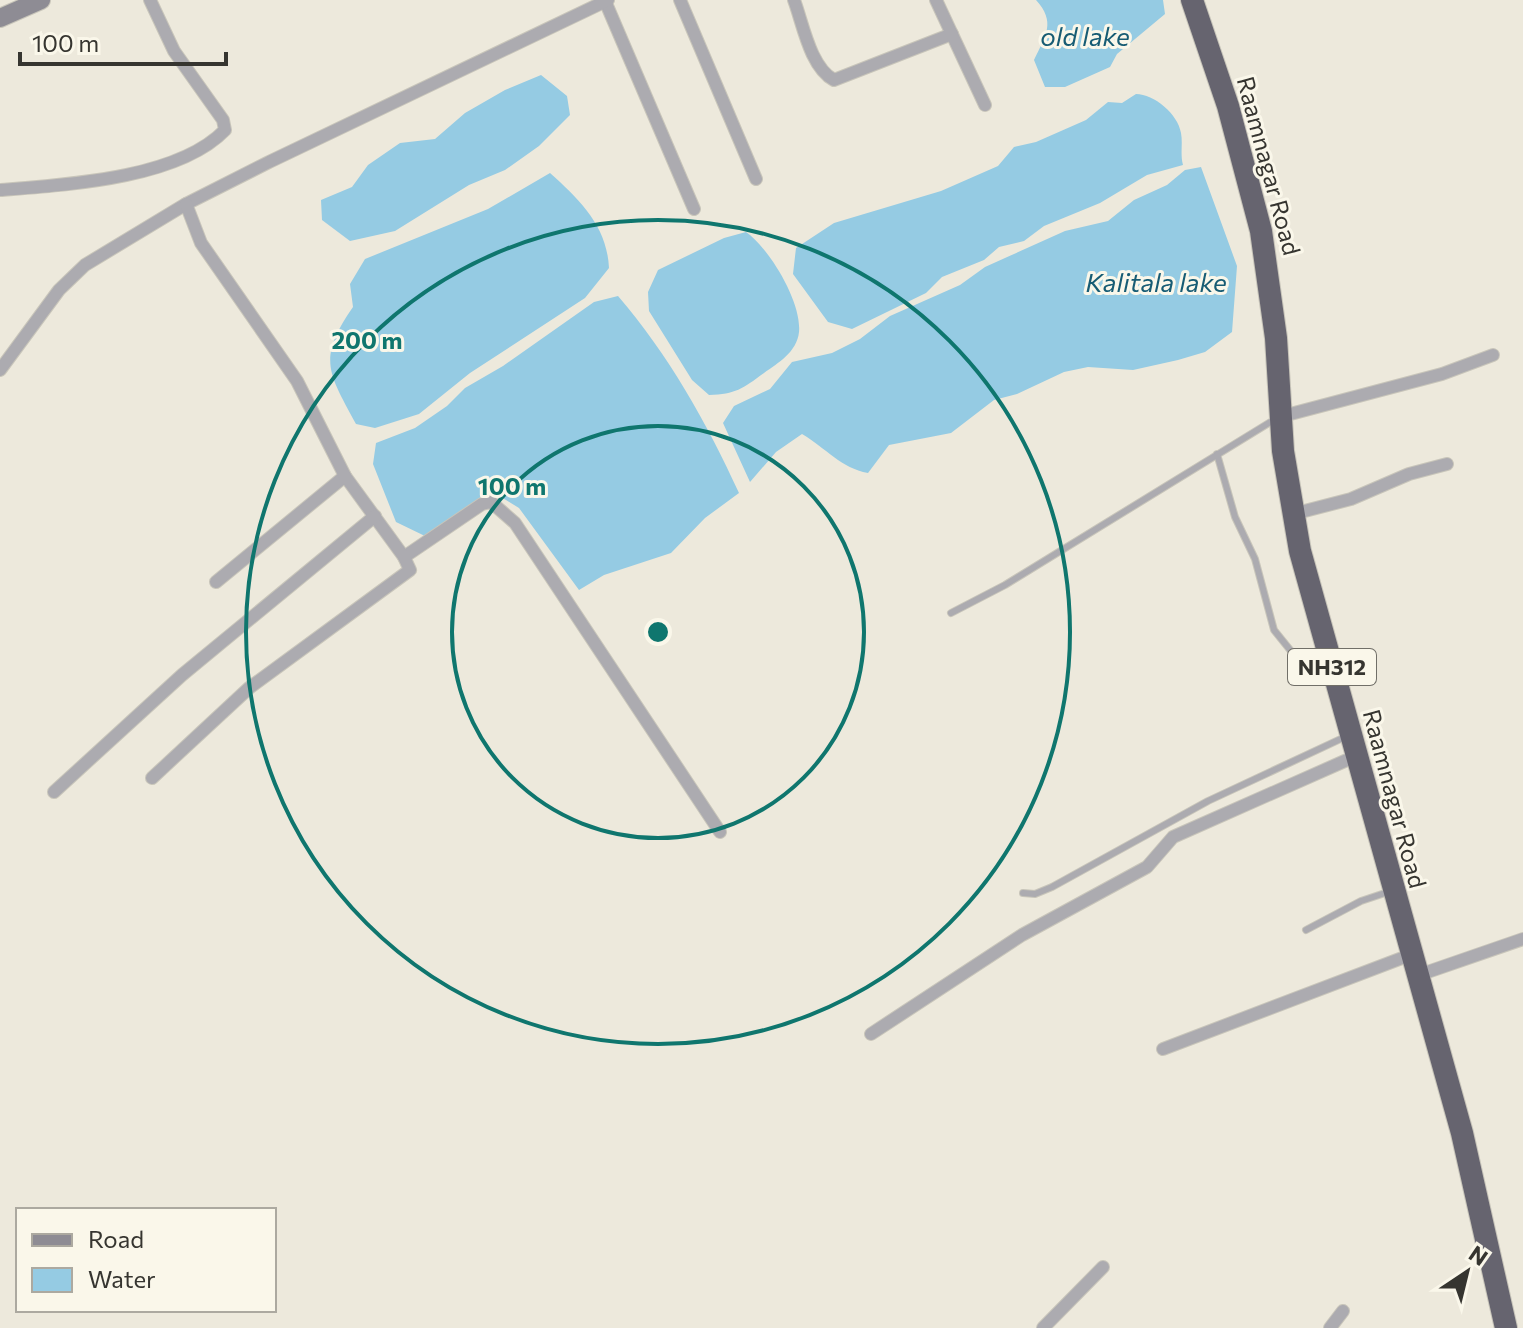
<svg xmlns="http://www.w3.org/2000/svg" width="1523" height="1328" font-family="Commissioner,sans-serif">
<rect width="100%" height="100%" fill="#ede9dc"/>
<g fill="#95cbe3">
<path d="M1036,0H1163L1165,14L1117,54L1110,67L1065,87H1045L1034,60C1046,35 1056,22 1036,0Z"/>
<polygon points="541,75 567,96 570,115 539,146 505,170 469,185 395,231 350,241 322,220 321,200 352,187 368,165 400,143 435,139 465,113 505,90"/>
<path d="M1136,94C1154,94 1178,114 1181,133C1183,144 1180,154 1183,165L1147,175L1100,203L1044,226L1024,241L999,247L984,260L942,277L926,293L852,329L828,322L793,274L796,248L834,223L941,191L998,166L1014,147L1036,142L1086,120L1108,102L1122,103Z"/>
<path d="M1201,167L1237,266L1232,332L1205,352L1178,360L1133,370L1088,367L1064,372L1017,394L994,400L951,433L889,445L868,473C841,468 827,449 802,434L776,452L750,482L723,423L734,406L770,389L792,362L832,353L860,339L890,316L960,285L985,267L1065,231L1108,221L1134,200L1167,185L1185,170Z"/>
<path d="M550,173C580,200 607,226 609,268L585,298L470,373L419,414L375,428L356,424C328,372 317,359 353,307L350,284L365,259L488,209Z"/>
<path d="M746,232C769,248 802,302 799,332C797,352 778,363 764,373C742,389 736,394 709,395L692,380L649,311L648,292L658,270L724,238Z"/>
<path d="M618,296C668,354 707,423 739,493L705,518L671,553L604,575L579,590L519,508L490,490L427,537L396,522L373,464L376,443L415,428L447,406L465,388L503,366L594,302Z"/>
</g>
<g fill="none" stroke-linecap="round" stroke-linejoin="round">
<defs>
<g id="lane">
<polyline points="1217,454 1235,517 1255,559 1274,630 1299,661"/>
<polyline points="951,613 1005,585 1277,418"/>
<polyline points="1023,893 1035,894 1052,887 1208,801 1347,736"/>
<polyline points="1306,930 1361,901 1391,891"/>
</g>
<g id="street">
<polyline points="680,0 756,179"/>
<path d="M794,0C803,24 810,67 834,80L952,34"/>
<polyline points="936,0 985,105"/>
<polyline points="605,1 694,209"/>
<path d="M0,190C65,185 178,179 225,130L223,120L174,51L150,0"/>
<polyline points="0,370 59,290 85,265 186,204 269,162 608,0"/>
<polyline points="1279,417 1442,374 1493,355"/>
<polyline points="1293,514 1351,499 1409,474 1447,464"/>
<polyline points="404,557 482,504 491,502 515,523 720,832"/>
<polyline points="216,582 345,476"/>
<polyline points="152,778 249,688 410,570 404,557 345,476 297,381 201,243 186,204"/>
<polyline points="54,792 182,675 375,516"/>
<polyline points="1416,976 1523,939"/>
<polyline points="871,1034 1022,935 1147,867 1173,837 1356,756"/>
<polyline points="1163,1049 1410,955"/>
<polyline points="1043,1328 1103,1267"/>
<polyline points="1330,1328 1343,1311"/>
</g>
<polyline id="secondary" points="0,18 41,0"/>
<polyline id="highway" points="1192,0 1228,106 1261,231 1276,338 1283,451 1300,551 1462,1133 1506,1328"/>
</defs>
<use href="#lane" stroke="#c8c5ba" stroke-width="8"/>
<use href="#street" stroke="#c8c5ba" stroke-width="14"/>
<use href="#secondary" stroke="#c8c5ba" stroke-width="20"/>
<use href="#highway" stroke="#c8c5ba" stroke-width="24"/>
<use href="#lane" stroke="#acabb0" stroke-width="6"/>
<use href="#street" stroke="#acabb0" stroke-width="12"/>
<use href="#secondary" stroke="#8e8c94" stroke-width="18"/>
<use href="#highway" stroke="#66646f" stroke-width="22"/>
</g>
<g fill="none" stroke="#0f766e" stroke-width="4">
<circle cx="658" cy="632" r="206"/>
<circle cx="658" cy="632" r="412"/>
</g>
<g text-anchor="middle" stroke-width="6" stroke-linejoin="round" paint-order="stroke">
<rect fill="#faf7ea" stroke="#716f68" stroke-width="2" x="1288" y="649" width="88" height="36" rx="6"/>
<g font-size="22" font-weight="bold" fill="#363530">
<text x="1332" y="675">NH312</text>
</g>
<g font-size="24" fill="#363530" stroke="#faf7ea">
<text transform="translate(1268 166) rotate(75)" y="8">Raamnagar Road</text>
<text transform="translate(1394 799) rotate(75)" y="8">Raamnagar Road</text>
</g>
<g font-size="26" font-style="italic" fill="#175c74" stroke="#faf7ea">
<text x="1085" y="46">old lake</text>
<text x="1156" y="292">Kalitala lake</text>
</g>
</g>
<circle cx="658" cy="632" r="12" fill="#0f766e" stroke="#faf7ea" stroke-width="4"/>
<g font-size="24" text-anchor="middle" font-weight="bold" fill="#0f766e" stroke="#faf7ea" stroke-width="6" stroke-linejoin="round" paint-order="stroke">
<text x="367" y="349">200 m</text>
<text x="512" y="495">100 m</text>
</g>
<rect x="16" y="1208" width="260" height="104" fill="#faf7ea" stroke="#aca9a0" stroke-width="2"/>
<rect x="32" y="1234" width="40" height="12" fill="#8e8c94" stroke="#aca9a0" stroke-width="2"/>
<text x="88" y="1248" font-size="24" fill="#363530">Road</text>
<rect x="32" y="1268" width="40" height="24" fill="#95cbe3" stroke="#aca9a0" stroke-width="2"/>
<text x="88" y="1288" font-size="24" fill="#363530">Water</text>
<g transform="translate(1467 1272) rotate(35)" stroke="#faf7ea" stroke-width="6" paint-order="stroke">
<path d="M0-6L14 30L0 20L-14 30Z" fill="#363530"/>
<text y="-12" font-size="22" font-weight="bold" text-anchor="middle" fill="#363530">N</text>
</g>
<path d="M20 52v12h206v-12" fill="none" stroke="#363530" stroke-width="4"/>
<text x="32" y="52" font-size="24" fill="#363530" stroke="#faf7ea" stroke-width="6" paint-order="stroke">100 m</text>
</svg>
